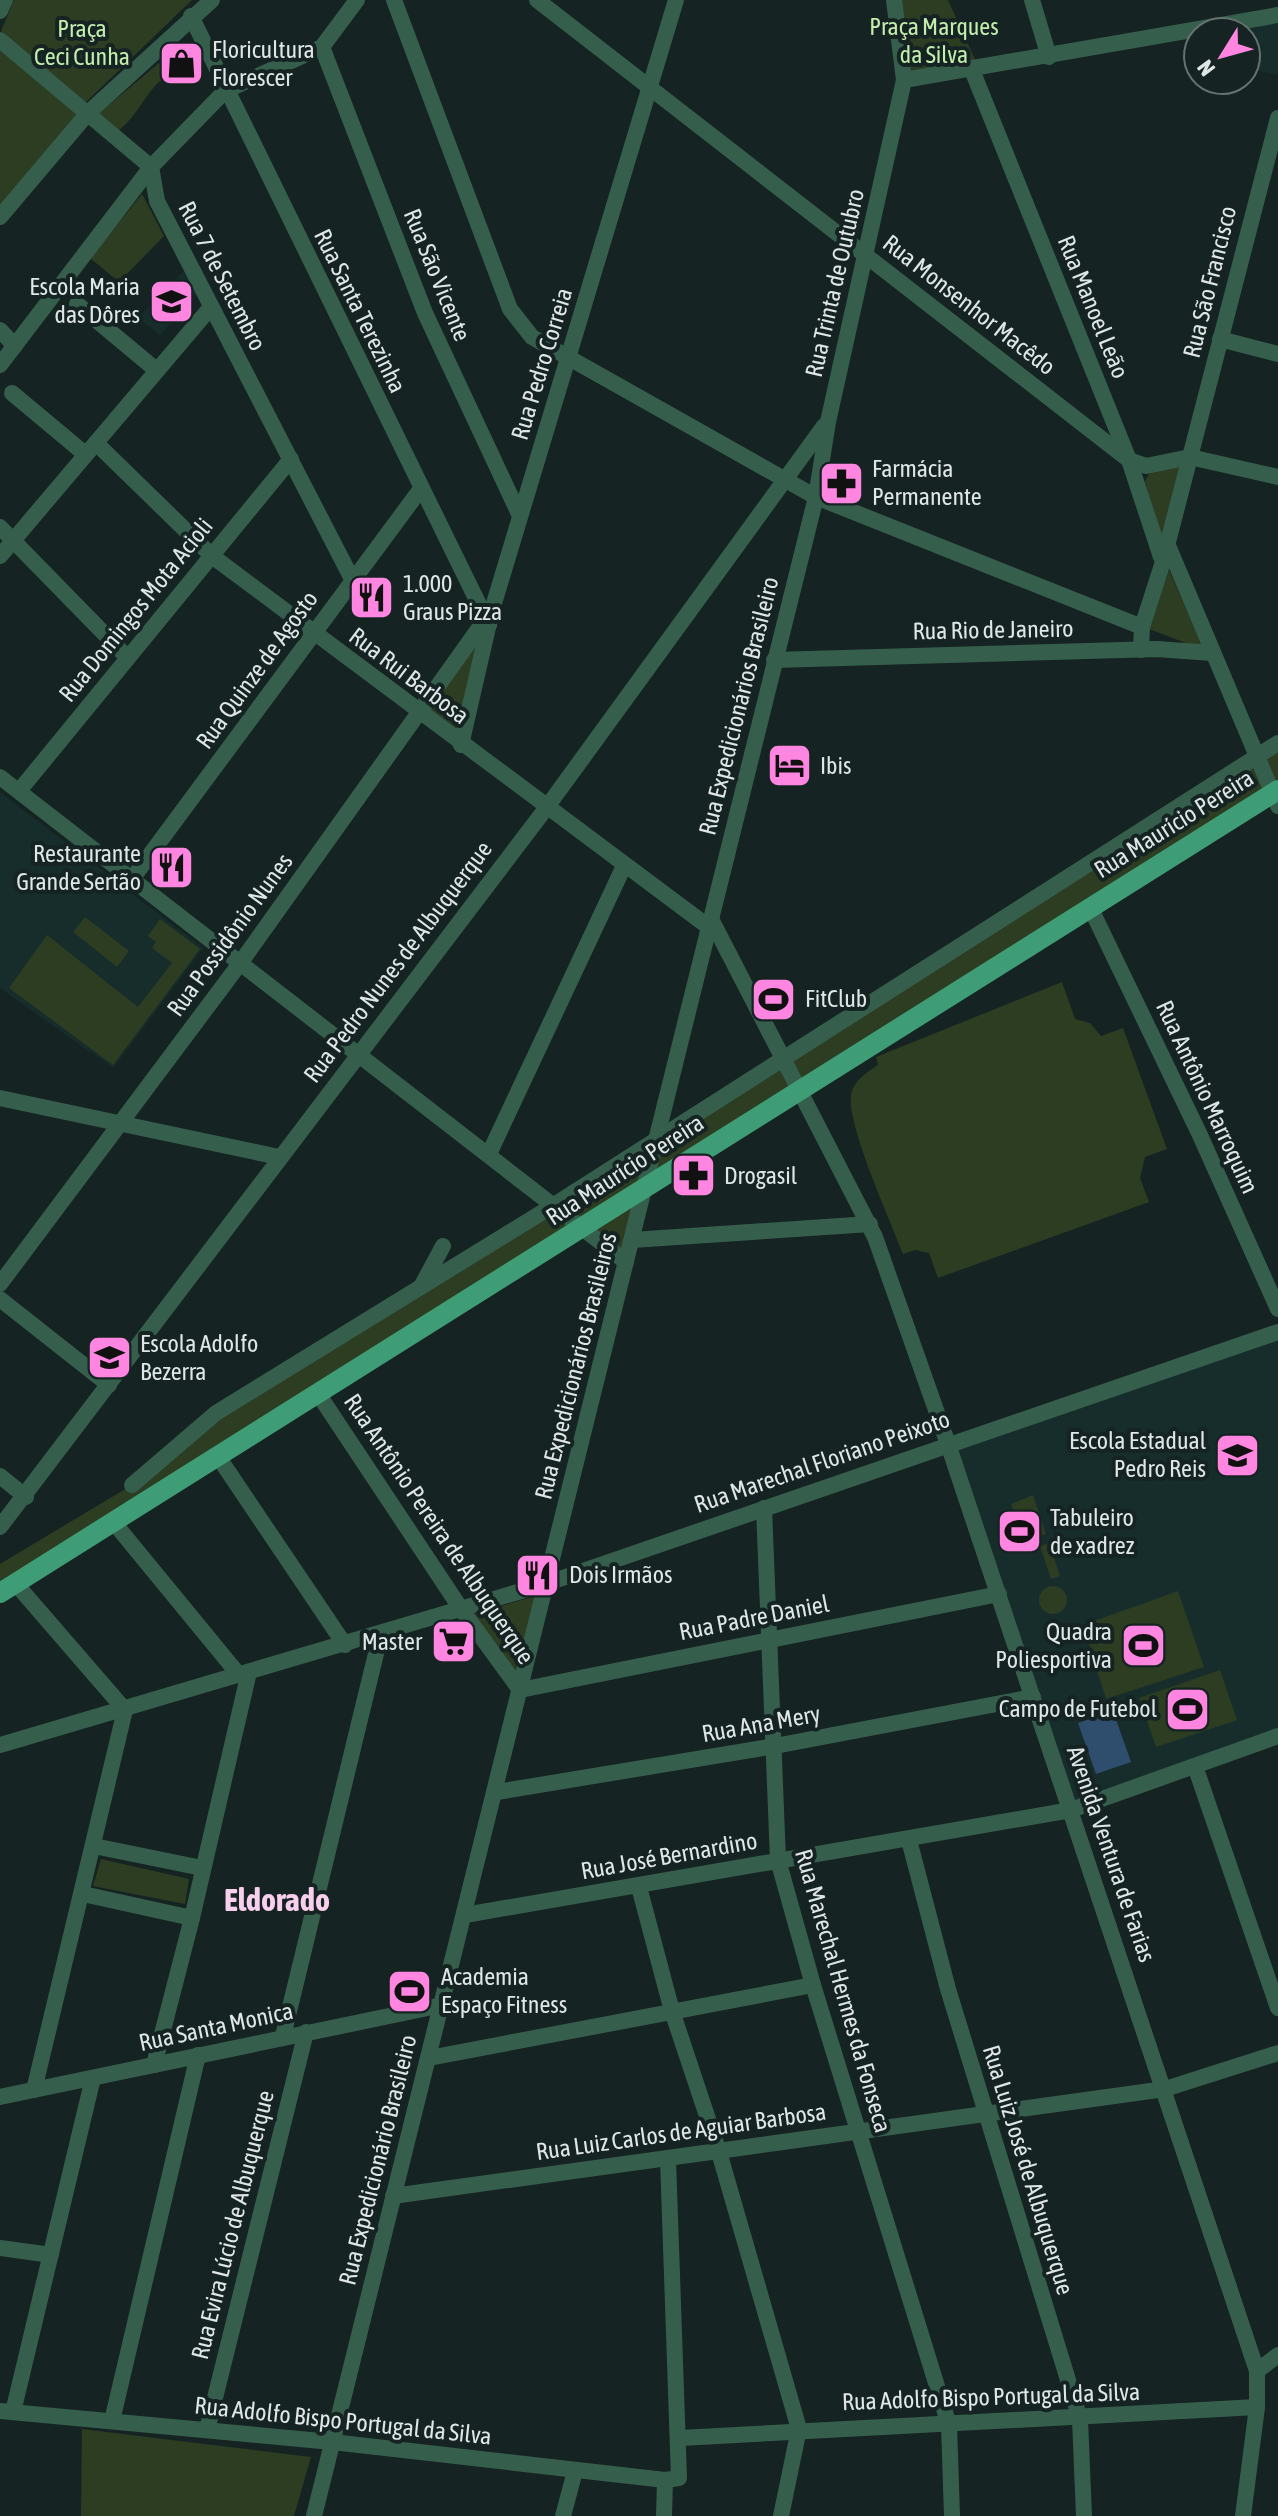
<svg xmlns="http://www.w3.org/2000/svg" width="1278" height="2516" font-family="'Asap Condensed',sans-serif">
<rect width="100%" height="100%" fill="#162323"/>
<g fill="#172d2c">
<polygon points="1278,23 1278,75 1246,68 1246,32 1236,32 1236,28"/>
<polygon points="184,271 196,294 160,335 138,318"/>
<polygon points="0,792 203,948 113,1068 0,988"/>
<polygon points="1278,1332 1278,1736 1071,1810 948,1444"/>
</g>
<g fill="#2c3d22">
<polygon points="14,0 192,0 86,102 1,31"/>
<polygon points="899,0 948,0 977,64 909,74"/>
<polygon points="0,47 81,118 0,210"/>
<path d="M159,63L170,73C145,90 140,114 118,131L97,115Z"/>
<polygon points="142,194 164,236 119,282 90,258"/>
<polygon points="1182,466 1163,551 1145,481 1150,472"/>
<polygon points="1169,570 1204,650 1149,629"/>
<polygon points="486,619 461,745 420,714"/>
<polygon points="1278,743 1278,790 646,1187 626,1262 582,1228 0,1593 0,1564 132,1485 216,1413"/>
<polygon points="85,917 129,951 117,967 73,932"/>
<polygon points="160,919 200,949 113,1065 9,988 47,935 138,1007 172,963 152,948 156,942 148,936"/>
<path d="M1062,982L1075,1019L1090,1023L1101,1036L1123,1028L1167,1149L1145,1157L1140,1178L1149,1202L938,1278L929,1253L915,1250L903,1254C891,1222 847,1126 851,1096C852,1082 867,1072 878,1065L876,1057Z"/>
<polygon points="1033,1495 1046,1534 1036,1538 1030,1514 1016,1518 1011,1504"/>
<polygon points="1025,1521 1030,1538 1014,1544 1008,1527"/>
<polygon points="1049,1543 1060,1576 1051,1579 1040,1546"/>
<circle cx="1053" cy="1600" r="14"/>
<polygon points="1178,1591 1204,1667 1106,1699 1083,1625"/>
<polygon points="539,1595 519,1680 471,1615"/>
<polygon points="1220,1670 1237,1720 1156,1747 1139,1698"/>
<polygon points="101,1859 189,1879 185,1904 93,1886"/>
<polygon points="82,2429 311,2457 294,2516 81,2516"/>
</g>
<polygon fill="#2f4e6e" points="1113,1711 1131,1762 1096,1774 1078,1723"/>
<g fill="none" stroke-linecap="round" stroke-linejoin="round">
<g stroke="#355f4c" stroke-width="16">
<polyline points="394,0 510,309 532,337 816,497 1142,627"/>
<polyline points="537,0 1129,460 1146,466 1190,457 1278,477"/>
<polyline points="1032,0 1049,57"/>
<polyline points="0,11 5,0"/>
<polyline points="191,16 489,625"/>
<polyline points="0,40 151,167"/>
<polyline points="322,47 425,313 520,516"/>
<polyline points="972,70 1129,460 1161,557"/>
<polyline points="904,80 1278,15"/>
<polyline points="151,167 157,201 352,579"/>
<polyline points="0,217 88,113 212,0"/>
<polyline points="77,304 155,369"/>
<polyline points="0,330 15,346"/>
<polyline points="1220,339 1278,354"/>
<polyline points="0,365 151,167 225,91 322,47 357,0"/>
<polyline points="12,393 85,454"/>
<polyline points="96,443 212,556 710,928"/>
<polyline points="0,527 127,657"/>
<polyline points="1167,543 1278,806"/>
<polyline points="0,556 211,307"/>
<polyline points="1141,650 1142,627 1162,565 1278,118"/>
<polyline points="774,660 1157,649 1212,653"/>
<polyline points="461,745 492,610 676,0"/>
<polyline points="0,777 626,1262"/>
<polyline points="19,791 291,459"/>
<polyline points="132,879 420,490"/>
<polyline points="1090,907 1199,1133 1278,1309"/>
<polyline points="711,919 875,1237 948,1444 1257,2371 1257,2407 1243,2516"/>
<polyline points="0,1098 279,1157"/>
<polyline points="489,1154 624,866"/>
<polyline points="632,1240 870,1224"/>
<polyline points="0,1284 241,962 492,610"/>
<polyline points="422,1285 443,1246"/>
<polyline points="0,1299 109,1385"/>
<polyline points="319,1395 461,1609 520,1690 999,1594"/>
<polyline points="219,1458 345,1645"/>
<polyline points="0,1476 26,1497"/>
<polyline points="132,1485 216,1413 554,1205 1278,743"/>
<polyline points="764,1508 778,1860 813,1985 949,2425 952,2516"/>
<polyline points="115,1524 239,1675"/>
<polyline points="0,1527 547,807 824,426"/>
<polyline points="16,1584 125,1710 34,2090"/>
<polyline points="0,1745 548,1583 1278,1332"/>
<polyline points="1195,1766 1278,2008"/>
<polyline points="497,1792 775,1746 1033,1697"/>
<polyline points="909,1840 948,1989 1080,2419 1084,2516"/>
<polyline points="94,1846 202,1868"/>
<polyline points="639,1887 672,2011 719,2152 799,2429 781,2516"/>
<polyline points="83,1894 192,1918"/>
<polyline points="465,1915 1071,1810 1278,1736"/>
<polyline points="283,2036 381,1633"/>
<polyline points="429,2058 813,1985"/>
<polyline points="154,2065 192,1918 249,1672"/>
<polyline points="0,2097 442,2005"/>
<polyline points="393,2196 1165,2089 1278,2053"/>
<polyline points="0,2248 51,2255"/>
<polyline points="1257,2371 1278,2355"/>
<polyline points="0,2411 332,2442 665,2480 679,2478 668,2159"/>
<polyline points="13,2412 93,2078"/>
<polyline points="112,2421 198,2055"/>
<polyline points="207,2430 306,2032"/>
<polyline points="680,2438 1257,2407"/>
<polyline points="314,2516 816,497 828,422 904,80 894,0"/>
<polyline points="563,2516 575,2471"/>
<polyline points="664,2516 665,2480"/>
</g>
<polyline stroke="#3e9d77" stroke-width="20" points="0,1593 1278,790"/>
</g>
<defs>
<symbol id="shop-square" viewBox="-11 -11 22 22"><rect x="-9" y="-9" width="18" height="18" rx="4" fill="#fe86e1" stroke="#162323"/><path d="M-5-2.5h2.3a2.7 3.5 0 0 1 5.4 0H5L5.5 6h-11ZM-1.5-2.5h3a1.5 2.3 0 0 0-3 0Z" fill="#111"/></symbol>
<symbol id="school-square" viewBox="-11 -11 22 22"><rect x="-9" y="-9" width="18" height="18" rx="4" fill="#fe86e1" stroke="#162323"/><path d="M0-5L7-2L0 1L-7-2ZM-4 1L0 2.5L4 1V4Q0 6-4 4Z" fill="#111"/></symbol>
<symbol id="pharmacy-square" viewBox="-11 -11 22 22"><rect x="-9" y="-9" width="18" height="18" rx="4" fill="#fe86e1" stroke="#162323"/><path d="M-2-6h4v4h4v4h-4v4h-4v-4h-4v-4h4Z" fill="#111"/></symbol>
<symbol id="restaurant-square" viewBox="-11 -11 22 22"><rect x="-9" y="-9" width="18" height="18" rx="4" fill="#fe86e1" stroke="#162323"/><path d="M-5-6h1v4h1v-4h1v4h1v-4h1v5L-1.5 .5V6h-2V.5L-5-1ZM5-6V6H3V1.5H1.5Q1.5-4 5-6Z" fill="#111"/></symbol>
<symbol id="hotel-square" viewBox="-11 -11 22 22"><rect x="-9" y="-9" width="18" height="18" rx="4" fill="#fe86e1" stroke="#162323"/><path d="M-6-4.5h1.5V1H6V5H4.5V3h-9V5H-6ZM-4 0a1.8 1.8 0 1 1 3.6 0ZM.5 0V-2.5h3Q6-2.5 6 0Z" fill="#111"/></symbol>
<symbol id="stadium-square" viewBox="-11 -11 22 22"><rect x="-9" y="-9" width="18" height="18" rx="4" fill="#fe86e1" stroke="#162323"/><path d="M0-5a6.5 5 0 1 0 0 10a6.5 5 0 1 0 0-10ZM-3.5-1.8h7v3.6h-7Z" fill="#111"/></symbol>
<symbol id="supermarket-square" viewBox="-11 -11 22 22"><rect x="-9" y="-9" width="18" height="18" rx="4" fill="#fe86e1" stroke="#162323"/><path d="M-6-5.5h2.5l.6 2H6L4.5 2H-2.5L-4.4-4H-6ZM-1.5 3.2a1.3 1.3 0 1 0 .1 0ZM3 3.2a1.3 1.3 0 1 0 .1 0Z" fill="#111"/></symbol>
</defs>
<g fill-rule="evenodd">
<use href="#shop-square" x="156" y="38" width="51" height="51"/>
<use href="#school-square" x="146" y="276" width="51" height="51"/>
<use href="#pharmacy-square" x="816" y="458" width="51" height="51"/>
<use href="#restaurant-square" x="346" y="572" width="51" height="51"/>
<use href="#hotel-square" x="764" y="740" width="51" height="51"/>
<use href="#restaurant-square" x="146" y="842" width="51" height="51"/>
<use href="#stadium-square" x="748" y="974" width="51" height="51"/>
<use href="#pharmacy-square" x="668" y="1150" width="51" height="51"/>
<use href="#school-square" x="84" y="1332" width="51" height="51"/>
<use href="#school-square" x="1212" y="1430" width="51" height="51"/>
<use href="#stadium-square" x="994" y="1506" width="51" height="51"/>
<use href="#restaurant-square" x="512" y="1550" width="51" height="51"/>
<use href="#supermarket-square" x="428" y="1616" width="51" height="51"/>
<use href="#stadium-square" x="1118" y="1620" width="51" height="51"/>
<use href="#stadium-square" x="1162" y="1684" width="51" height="51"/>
<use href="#stadium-square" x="384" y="1966" width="51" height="51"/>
</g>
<g text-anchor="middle" stroke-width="8" stroke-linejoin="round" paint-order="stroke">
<g font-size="24" fill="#c3edad" stroke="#162323">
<text x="934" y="35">Praça Marques<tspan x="934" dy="28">da Silva</tspan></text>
<text x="82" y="37">Praça<tspan x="82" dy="28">Ceci Cunha</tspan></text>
</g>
<g font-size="24" fill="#dee6e6" stroke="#162323" text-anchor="start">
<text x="212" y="58">Floricultura<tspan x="212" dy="28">Florescer</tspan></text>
<text x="140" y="295" text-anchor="end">Escola Maria<tspan x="140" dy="28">das Dôres</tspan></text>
<text x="872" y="477">Farmácia<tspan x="872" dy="28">Permanente</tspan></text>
<text x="403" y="592">1.000<tspan x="403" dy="28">Graus Pizza</tspan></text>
<text x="820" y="774">Ibis</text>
<text x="141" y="862" text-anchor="end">Restaurante<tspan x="141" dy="28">Grande Sertão</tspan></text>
<text x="805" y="1007">FitClub</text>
<text x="724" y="1184">Drogasil</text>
<text x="140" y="1352">Escola Adolfo<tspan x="140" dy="28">Bezerra</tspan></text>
<text x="1206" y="1449" text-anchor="end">Escola Estadual<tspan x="1206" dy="28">Pedro Reis</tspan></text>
<text x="1050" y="1526">Tabuleiro<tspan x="1050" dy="28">de xadrez</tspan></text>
<text x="569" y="1583">Dois Irmãos</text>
<text x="1112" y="1640" text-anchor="end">Quadra<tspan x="1112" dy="28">Poliesportiva</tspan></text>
<text x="422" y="1650" text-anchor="end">Master</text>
<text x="1157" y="1717" text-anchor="end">Campo de Futebol</text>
<text x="441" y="1985">Academia<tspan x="441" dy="28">Espaço Fitness</tspan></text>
</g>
<g font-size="24" fill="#dee6e6" stroke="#162323">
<text transform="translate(437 275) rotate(68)" y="8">Rua São Vicente</text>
<text transform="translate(222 276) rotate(63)" y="8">Rua 7 de Setembro</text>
<text transform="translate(1210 282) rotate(-76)" y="8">Rua São Francisco</text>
<text transform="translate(835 283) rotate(-77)" y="8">Rua Trinta de Outubro</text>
<text transform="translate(969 305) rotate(38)" y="8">Rua Monsenhor Macêdo</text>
<text transform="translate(1093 307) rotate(68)" y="8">Rua Manoel Leão</text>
<text transform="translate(360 311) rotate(64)" y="8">Rua Santa Terezinha</text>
<text transform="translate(542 364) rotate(-73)" y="8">Rua Pedro Correia</text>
<text transform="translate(136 610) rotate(-51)" y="8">Rua Domingos Mota Acioli</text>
<text transform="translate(993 630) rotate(-1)" y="8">Rua Rio de Janeiro</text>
<text transform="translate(257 670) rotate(-54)" y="8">Rua Quinze de Agosto</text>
<text transform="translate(409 676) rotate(37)" y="8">Rua Rui Barbosa</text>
<text transform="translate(739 706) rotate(-76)" y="8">Rua Expedicionários Brasileiro</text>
<text transform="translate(1174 824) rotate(-32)" y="8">Rua Maurício Pereira</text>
<text transform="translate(230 935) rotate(-54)" y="8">Rua Possidônio Nunes</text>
<text transform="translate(398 962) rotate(-53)" y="8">Rua Pedro Nunes de Albuquerque</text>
<text transform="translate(1207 1097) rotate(65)" y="8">Rua Antônio Marroquim</text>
<text transform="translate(625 1170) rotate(-33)" y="8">Rua Maurício Pereira</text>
<text transform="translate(576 1366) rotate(-76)" y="8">Rua Expedicionários Brasileiros</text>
<text transform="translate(822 1462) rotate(-19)" y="8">Rua Marechal Floriano Peixoto</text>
<text transform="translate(439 1529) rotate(56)" y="8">Rua Antônio Pereira de Albuquerque</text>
<text transform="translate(754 1618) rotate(-11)" y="8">Rua Padre Daniel</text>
<text transform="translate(761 1724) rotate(-10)" y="8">Rua Ana Mery</text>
<text transform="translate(1111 1854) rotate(71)" y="8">Avenida Ventura de Farias</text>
<text transform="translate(669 1856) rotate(-10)" y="8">Rua José Bernardino</text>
<text transform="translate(843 1991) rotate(74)" y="8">Rua Marechal Hermes da Fonseca</text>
<text transform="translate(216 2027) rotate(-12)" y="8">Rua Santa Monica</text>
<text transform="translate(681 2132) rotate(-8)" y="8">Rua Luiz Carlos de Aguiar Barbosa</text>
<text transform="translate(378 2160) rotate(-76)" y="8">Rua Expedicionário Brasileiro</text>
<text transform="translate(1028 2170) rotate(73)" y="8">Rua Luiz José de Albuquerque</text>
<text transform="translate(233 2225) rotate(-76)" y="8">Rua Evira Lúcio de Albuquerque</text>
<text transform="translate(991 2397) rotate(-2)" y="8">Rua Adolfo Bispo Portugal da Silva</text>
<text transform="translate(343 2421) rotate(6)" y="8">Rua Adolfo Bispo Portugal da Silva</text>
</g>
<g font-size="32" font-weight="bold" fill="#f8cfec" stroke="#162323">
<text x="277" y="1911">Eldorado</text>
</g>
</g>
<g transform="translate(1222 56) rotate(233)"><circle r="38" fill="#162323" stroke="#667171" stroke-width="2"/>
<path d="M0-6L14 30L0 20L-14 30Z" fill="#fe86e1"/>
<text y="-12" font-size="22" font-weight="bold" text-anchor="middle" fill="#dee6e6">N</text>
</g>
</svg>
